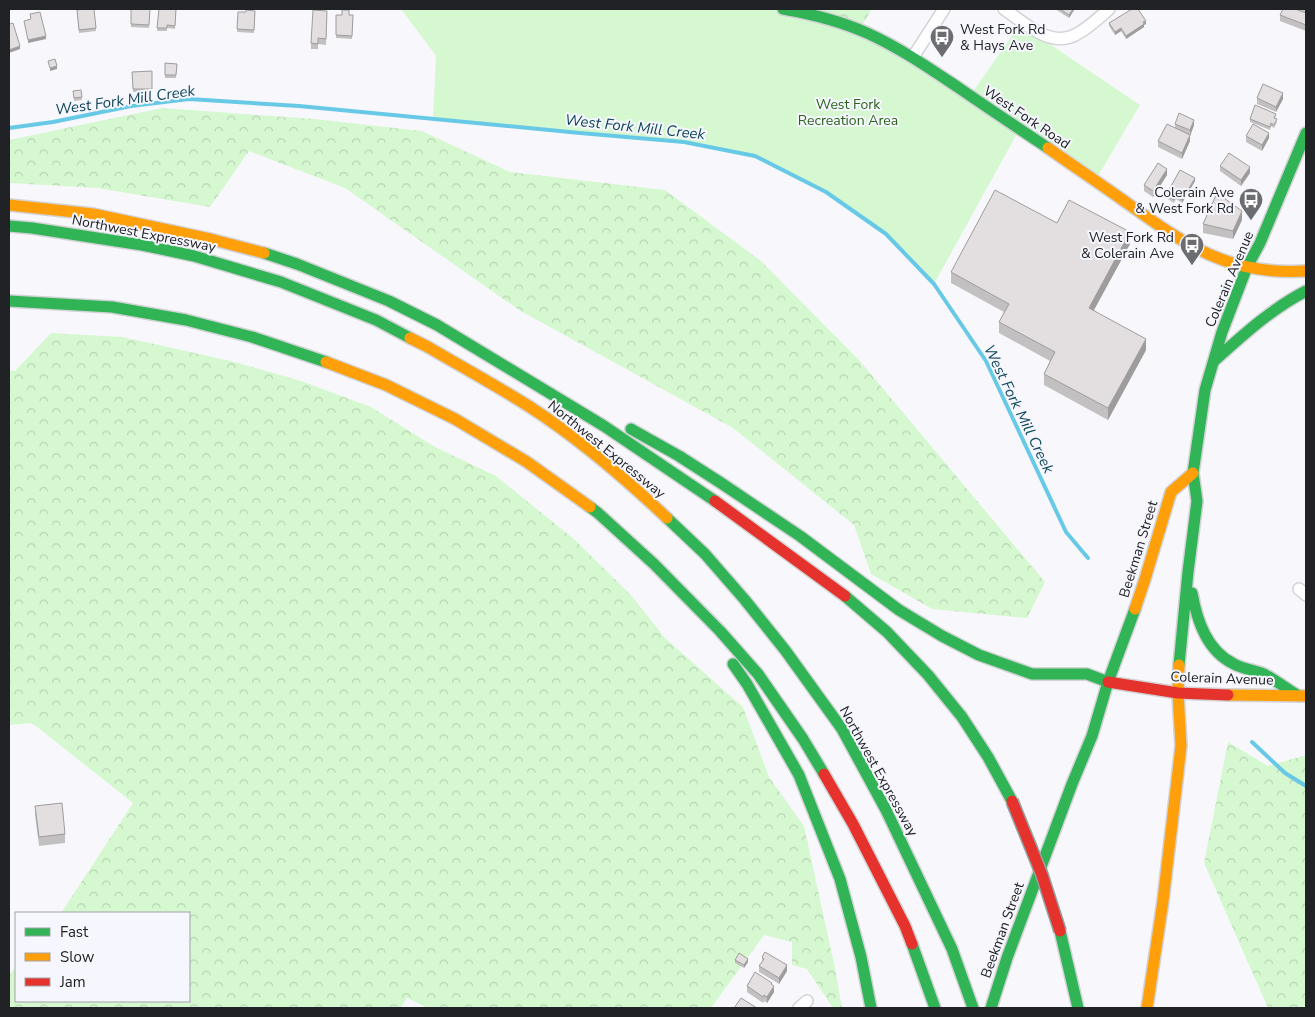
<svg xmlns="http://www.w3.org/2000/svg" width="1315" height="1017" font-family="'Nunito Sans',sans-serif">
<defs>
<pattern id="forest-crowns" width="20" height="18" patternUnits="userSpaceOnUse" patternTransform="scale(1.25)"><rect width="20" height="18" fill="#d6f8d1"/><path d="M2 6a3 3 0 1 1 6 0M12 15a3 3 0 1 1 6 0" fill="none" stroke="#b7d4b3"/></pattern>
</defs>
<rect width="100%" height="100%" fill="#f8f8fc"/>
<polygon fill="#d6f8d1" points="401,9 783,9 832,19 970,96 1020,24 1140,105 1095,181 1019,130 934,284 885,234 826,192 755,156 684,142 433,119 436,56"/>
<g fill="url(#forest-crowns)">
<polygon points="784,9 872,9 860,29"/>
<polygon points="162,108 314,119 422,131 510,172 665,190 761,261 859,360 1045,582 1027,618 932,609 871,574 854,525 733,428 519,310 345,188 249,151 210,207 97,188 9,183 9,140"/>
<polygon points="51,333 123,337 235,362 301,381 371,407 435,447 496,476 574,539 631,595 665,638 743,707 769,777 804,826 835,968 842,1008 833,1008 807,969 792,965 792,942 764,935 711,1008 428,1008 407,998 401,1008 9,1008 9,975 16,967 16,1001 189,1001 189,913 61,913 133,803 32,723 9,725 9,370 15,371"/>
<polygon points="1228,742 1268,766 1306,755 1306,1008 1268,1008 1204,863"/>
</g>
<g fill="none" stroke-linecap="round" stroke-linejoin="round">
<g stroke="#68c9e6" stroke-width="4">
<polyline points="9,128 53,122 131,106 189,99 299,106 580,133 684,142 755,156 826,192 886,234 934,284 986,361 1066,532 1088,558"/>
<polyline points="1252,742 1285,773 1306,786"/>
</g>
<defs>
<g id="street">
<path d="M1004,9C1023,22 1050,48 1075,35C1087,29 1099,18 1109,9"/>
<polyline points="913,57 944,9"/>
<polyline points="1299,589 1306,595"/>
<polyline points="799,1008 807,1001"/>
</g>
<g id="fast">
<path d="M783,9C812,14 840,21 867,33C900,48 929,68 959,88C988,108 1018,128 1048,148"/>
<polyline points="9,226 32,228 142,245 194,256 281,282 376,320 410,338"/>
<polyline points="264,253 297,264 389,301 437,325 604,426 715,501"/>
<polyline points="9,301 112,307 186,320 252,337 326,362"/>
<path d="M1214,361C1243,335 1271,309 1306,291"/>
<polyline points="631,429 679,456 721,483 800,536 899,610 942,636 979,655 1032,674 1087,674 1108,682"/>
<polyline points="590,507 598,513 654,564 720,631 758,674 803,739 824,774"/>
<polyline points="667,518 705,554 745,600 785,650 842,729 886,810 952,949 973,1008"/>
<path d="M1192,593C1197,621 1207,651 1234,664C1243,669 1254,670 1264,674C1275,680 1286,688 1297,695"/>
<polyline points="845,596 887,632 928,675 962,717 988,757 1012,801"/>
<polyline points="733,664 747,684 799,775 840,879 861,957 871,1008"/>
<polyline points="1179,665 1188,572 1197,501 1193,473 1205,390 1222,332 1247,267 1260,243 1306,133"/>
<polyline points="1060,931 1078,1008"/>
<polyline points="912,944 935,1008"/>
<polyline points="991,1008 1007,958 1072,784 1092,736 1108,682 1135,609"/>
</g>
<g id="slow">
<path d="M1048,148C1072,165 1096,181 1120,198C1182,242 1225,276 1306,271"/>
<polyline points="9,205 93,214 210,239 264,253"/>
<path d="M410,338L428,347C462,367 497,386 530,407C578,438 626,479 667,518"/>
<polyline points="326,362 386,385 455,419 527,462 590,507"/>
<polyline points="1135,609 1145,579 1171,492 1193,473"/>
<polyline points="1228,695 1306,696"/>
<polyline points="1147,1008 1163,901 1181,746 1178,693 1179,665"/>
</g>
<g id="jam">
<polyline points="715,501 845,596"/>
<polyline points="1108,682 1178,693 1228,695"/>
<polyline points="824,774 853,824 905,926 912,944"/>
</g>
</defs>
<use href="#street" stroke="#d2d3d6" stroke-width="14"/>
<use href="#fast" stroke="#d2d3d6" stroke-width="14"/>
<use href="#slow" stroke="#d2d3d6" stroke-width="14"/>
<use href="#jam" stroke="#d2d3d6" stroke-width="14"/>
<use href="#street" stroke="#fefeff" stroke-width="11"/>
<use href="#fast" stroke="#30b455" stroke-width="11"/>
<use href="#slow" stroke="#ff9f0a" stroke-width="11"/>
<use href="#jam" stroke="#e5322d" stroke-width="11"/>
<defs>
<polyline id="jam-bridge" points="1012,801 1042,875 1060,931"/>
</defs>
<use href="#jam-bridge" stroke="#93a2a0" stroke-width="14" stroke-linecap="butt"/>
<use href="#jam-bridge" stroke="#e5322d" stroke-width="11"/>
</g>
<g fill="#c3c0c1">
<polygon points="131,9 150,9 149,28 131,27"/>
<polygon points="159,9 176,9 175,29 167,28 167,31 157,31"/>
<polygon points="1055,9 1074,9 1074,10 1069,18"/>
<polygon points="1283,9 1306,9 1306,31 1280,21 1280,15"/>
<polygon points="255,11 254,33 237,32 238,12 246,12"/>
<polygon points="77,13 96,28 96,31 79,33"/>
<polygon points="336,15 353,15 352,39 336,38"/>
<polygon points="327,17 326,45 318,44 318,49 311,49 311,43"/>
<polygon points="1109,23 1146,24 1144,25 1144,27 1126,39 1121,31 1115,35 1109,26"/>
<polygon points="165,63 177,64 176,78 165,78"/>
<polygon points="152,71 152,91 133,92 132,72"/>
<polygon points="73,91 82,97 82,100 74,101"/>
<polygon points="1257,98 1283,99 1276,112 1257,104"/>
<polygon points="1276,116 1275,118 1277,122 1274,128 1271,126 1270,130 1250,122 1250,119"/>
<polygon points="1175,124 1194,125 1190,136 1190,141 1182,159 1158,147 1158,141 1175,128"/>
<polygon points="1246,136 1269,138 1262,151 1246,142"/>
<polygon points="1220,166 1250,173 1241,186 1220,171"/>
<polygon points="1167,175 1153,197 1144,191 1144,185"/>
<polygon points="1195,181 1182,203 1176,199 1174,203 1166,198 1166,195"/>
<polygon points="1242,220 1233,239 1203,233 1203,224"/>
<polygon points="1130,244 1094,310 1146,350 1108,420 1044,385 1044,374 1050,361 999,333 999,322 1004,312 951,283 951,272"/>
<polygon points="35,806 65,834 65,843 39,846 35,815"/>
<polygon points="762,957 787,971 779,984 759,972 759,966 762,962"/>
<polygon points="735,960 748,962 744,968 735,963"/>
<polygon points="772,985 774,992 767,1003 764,1001 763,1003 747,992 747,986"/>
</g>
<g fill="#9f9c9d">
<polygon points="1073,9 1074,9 1074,10 1069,18 1069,15"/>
<polygon points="1146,21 1146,24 1144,25 1144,27 1126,39 1126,36"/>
<polygon points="1121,28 1121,31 1115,35 1115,32"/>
<polygon points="46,36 46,39 28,43 28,40"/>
<polygon points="20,46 20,49 9,53 9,50"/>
<polygon points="57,66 57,69 50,71 50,68"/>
<polygon points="1283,93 1283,99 1276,112 1276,107"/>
<polygon points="1194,120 1194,125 1190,136 1190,141 1182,159 1182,153 1190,136 1190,130"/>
<polygon points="1269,133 1269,138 1262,151 1262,145"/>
<polygon points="1250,167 1250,173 1241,186 1241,180"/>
<polygon points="1167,169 1167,175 1153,197 1153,191"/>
<polygon points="1195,178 1195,181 1182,203 1182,200"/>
<polygon points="1242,211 1242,220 1233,239 1233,231"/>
<polygon points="1130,232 1130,244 1089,319 1089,308"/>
<polygon points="1146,339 1146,350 1108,420 1108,408"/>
<polygon points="748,959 748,962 744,968 744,965"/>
<polygon points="787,965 787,971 779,984 779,978"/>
<polygon points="774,986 774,992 767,1003 767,997"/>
</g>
<g fill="#e3dfe0" stroke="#9f9c9d">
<polygon points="84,9 94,9 96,28 79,30 77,10"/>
<polygon points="131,9 150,9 149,25 131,24"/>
<polygon points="159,9 176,9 175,26 167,25 167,28 157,28"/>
<polygon points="1060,9 1073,9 1069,15"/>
<polygon points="1132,9 1138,9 1146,21 1143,22 1144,24 1126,36 1121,28 1115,32 1109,23"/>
<polygon points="1283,9 1295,9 1306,13 1306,25 1280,15"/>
<polygon points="246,10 255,11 254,30 237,29 238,12 246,12"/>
<polygon points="313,10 327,11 326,39 318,38 318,44 311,43"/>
<polygon points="342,10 349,10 349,15 353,15 352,36 336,35 336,15 342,15"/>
<polygon points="40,12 46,36 28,40 24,21 31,19 30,14"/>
<polygon points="13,23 20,46 9,50 9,24"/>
<polygon points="55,59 57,66 50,68 48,61"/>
<polygon points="165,63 177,64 176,75 165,75"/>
<polygon points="152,71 152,89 133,89 132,72"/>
<polygon points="1263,84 1283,93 1276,107 1257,98"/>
<polygon points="81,90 82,97 74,98 73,91"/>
<polygon points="1255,105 1276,114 1274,118 1277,119 1274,125 1271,123 1270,127 1250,119"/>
<polygon points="1179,113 1194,120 1190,130 1175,124"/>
<polygon points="1167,124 1190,135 1182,153 1158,141"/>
<polygon points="1253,124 1269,133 1262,145 1246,136"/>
<polygon points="1229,153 1250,167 1241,180 1220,166"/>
<polygon points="1158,163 1167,169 1153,191 1144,185"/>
<polygon points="1180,170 1195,178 1182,200 1176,196 1174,200 1166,195"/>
<polygon points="995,190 1057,223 1069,200 1130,232 1089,308 1146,339 1108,408 1044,374 1055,352 999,322 1009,304 951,272"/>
<polygon points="1217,193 1242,211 1233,231 1203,224"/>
<polygon points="62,803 65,834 39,837 35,806"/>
<polygon points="765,952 787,965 779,978 759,966 764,959 762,957"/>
<polygon points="739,953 748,959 744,965 735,960"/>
<polygon points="755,972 772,983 771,984 774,986 767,997 764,995 763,997 747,986"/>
<polygon points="741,998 757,1008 734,1008"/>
</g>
<defs>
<symbol id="bus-pin" viewBox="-11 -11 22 30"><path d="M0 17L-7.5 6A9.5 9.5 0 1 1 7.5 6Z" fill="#6c6d70" stroke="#f6f6fe"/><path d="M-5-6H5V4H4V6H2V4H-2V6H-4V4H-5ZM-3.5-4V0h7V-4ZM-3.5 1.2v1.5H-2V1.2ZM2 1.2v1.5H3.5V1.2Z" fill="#fff"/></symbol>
</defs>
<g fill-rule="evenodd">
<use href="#bus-pin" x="928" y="23" width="28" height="38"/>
<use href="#bus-pin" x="1237" y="186" width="28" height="38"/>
<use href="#bus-pin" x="1178" y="231" width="28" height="38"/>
</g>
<g text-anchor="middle" stroke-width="4" stroke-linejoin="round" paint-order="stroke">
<g font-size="14" fill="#212225" stroke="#f6f6fe" text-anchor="end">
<text x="960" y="34" text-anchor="start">West Fork Rd<tspan x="960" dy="16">&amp; Hays Ave</tspan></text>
<text x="1234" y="197">Colerain Ave<tspan x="1234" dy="16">&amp; West Fork Rd</tspan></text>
<text x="1174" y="242">West Fork Rd<tspan x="1174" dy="16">&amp; Colerain Ave</tspan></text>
</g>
<g font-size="14" fill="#2a651a" stroke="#f6f6fe">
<text x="848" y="109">West Fork<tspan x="848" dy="16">Recreation Area</tspan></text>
</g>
<g font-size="14" fill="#212225" stroke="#f6f6fe">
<text transform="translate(1027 117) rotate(34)" y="5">West Fork Road</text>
<text transform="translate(144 233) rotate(11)" y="5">Northwest Expressway</text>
<text transform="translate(1229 279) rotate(-67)" y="5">Colerain Avenue</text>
<text transform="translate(607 449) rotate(39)" y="5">Northwest Expressway</text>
<text transform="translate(1138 549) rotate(-73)" y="5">Beekman Street</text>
<text transform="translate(1222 678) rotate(2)" y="5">Colerain Avenue</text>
<text transform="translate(879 771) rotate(61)" y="5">Northwest Expressway</text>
<text transform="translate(1002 930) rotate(-70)" y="5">Beekman Street</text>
</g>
<g font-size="15" font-style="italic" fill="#0e4657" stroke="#f6f6fe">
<text transform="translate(125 100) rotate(-8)" y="5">West Fork Mill Creek</text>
<text transform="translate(635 127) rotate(6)" y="5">West Fork Mill Creek</text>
<text transform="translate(1019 409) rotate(64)" y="5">West Fork Mill Creek</text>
</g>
</g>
<rect width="1315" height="1017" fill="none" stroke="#212225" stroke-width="20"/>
<rect x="15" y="912" width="175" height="90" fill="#f6f6fe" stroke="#a1a1a7"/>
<rect x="25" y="928" width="25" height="8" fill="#30b455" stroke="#a1a1a7"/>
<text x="60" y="937" font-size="15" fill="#212225">Fast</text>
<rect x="25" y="953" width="25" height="8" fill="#ff9f0a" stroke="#a1a1a7"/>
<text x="60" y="962" font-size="15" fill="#212225">Slow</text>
<rect x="25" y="978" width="25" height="8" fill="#e5322d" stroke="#a1a1a7"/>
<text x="60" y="987" font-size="15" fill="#212225">Jam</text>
</svg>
